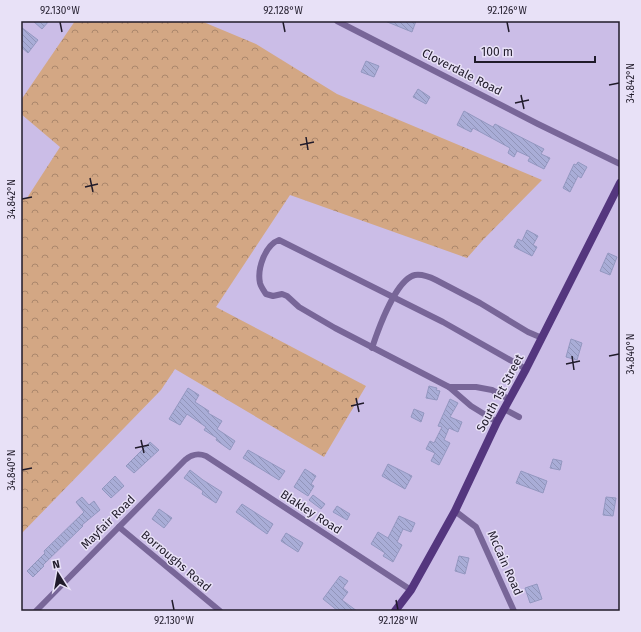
<svg xmlns="http://www.w3.org/2000/svg" width="641" height="632" font-family="'Fira Sans',sans-serif">
<defs>
<pattern id="forest-crowns" width="20" height="18" patternUnits="userSpaceOnUse"><rect width="20" height="18" fill="#d3a784"/><path d="M2 6a3 3 0 1 1 6 0M12 15a3 3 0 1 1 6 0" fill="none" stroke="#ab876c"/></pattern>
<pattern id="building-back-hatch" width="6" height="6" patternUnits="userSpaceOnUse"><rect width="6" height="6" fill="#a9add7"/><path d="M-1 5l2 2M0 0l6 6M5-1l2 2" fill="none" stroke="#9194b9"/></pattern>
</defs>
<rect width="100%" height="100%" fill="#cbbde7"/>
<polygon fill="url(#forest-crowns)" points="75,21 201,21 256,44 337,94 542,180 482,241 467,258 290,195 216,307 366,386 324,457 175,369 161,390 21,534 21,200 27,198 60,147 21,114 21,100"/>
<g fill="url(#building-back-hatch)" stroke="#9397c0">
<polygon points="33,21 49,21 42,29"/>
<polygon points="385,21 416,21 412,32"/>
<polygon points="21,27 38,40 28,53 21,47"/>
<polygon points="366,61 379,66 374,77 361,72"/>
<polygon points="418,89 430,97 426,104 413,97"/>
<polygon points="464,111 493,127 495,124 544,149 541,154 550,158 544,169 528,161 530,157 517,151 514,157 508,153 510,148 473,128 471,132 457,125"/>
<polygon points="578,162 587,167 581,178 578,176 570,192 563,188 574,164 576,165"/>
<polygon points="527,230 538,236 533,245 537,247 532,256 514,247 518,239 522,241"/>
<polygon points="608,253 617,257 610,275 600,271"/>
<polygon points="571,339 582,343 577,360 566,357"/>
<polygon points="429,386 437,388 436,390 440,391 437,400 426,398"/>
<polygon points="188,388 199,395 195,402 209,411 208,413 222,421 217,429 235,441 230,450 216,440 217,438 204,430 206,427 187,414 180,425 169,419"/>
<polygon points="450,399 458,403 450,417 462,422 458,432 449,428 444,440 450,443 439,465 431,461 435,453 426,449 430,441 434,443 442,427 438,426"/>
<polygon points="414,409 424,413 421,422 411,417"/>
<polygon points="150,442 159,450 134,473 126,466"/>
<polygon points="248,450 285,471 279,480 243,458"/>
<polygon points="553,459 562,461 560,470 550,468"/>
<polygon points="388,464 412,476 405,489 382,476"/>
<polygon points="305,469 316,476 311,484 314,486 308,496 294,487"/>
<polygon points="190,470 203,480 222,492 216,503 202,494 203,491 184,478"/>
<polygon points="521,471 547,481 543,493 516,483"/>
<polygon points="115,476 124,486 111,498 102,489"/>
<polygon points="313,495 325,504 321,509 309,500"/>
<polygon points="82,497 89,505 94,501 100,510 82,525 83,526 43,565 44,566 33,577 27,571 45,553 44,551 84,512 76,502"/>
<polygon points="606,497 616,498 613,516 603,515"/>
<polygon points="242,504 273,524 267,534 236,512"/>
<polygon points="337,506 350,514 347,520 333,512"/>
<polygon points="159,509 172,518 164,528 152,519"/>
<polygon points="399,516 415,523 411,532 403,529 397,542 402,545 393,562 383,556 385,553 371,544 378,532 388,538"/>
<polygon points="286,533 303,543 298,552 281,541"/>
<polygon points="459,556 469,558 465,574 455,571"/>
<polygon points="340,576 348,581 343,588 348,592 342,600 357,611 338,611 323,599"/>
<polygon points="537,584 542,599 530,603 525,588"/>
</g>
<g fill="none" stroke-linecap="round" stroke-linejoin="round">
<g stroke="#786698" stroke-width="6">
<polyline points="337,21 538,124 620,164"/>
<path d="M372,348C378,330 396,279 415,275C422,274 430,277 436,280L480,303L528,332L542,338"/>
<polyline points="449,387 471,406 497,422"/>
<path d="M509,399L492,390L476,387H449L335,328L299,307L287,296L282,294L273,296L266,294C264,291 261,287 260,283C257,269 265,245 279,240L443,322L526,369"/>
<polyline points="504,409 519,417"/>
<polyline points="455,511 476,527 514,611"/>
<polyline points="119,527 220,611"/>
<path d="M36,611L185,460C192,454 198,453 206,456L411,590"/>
</g>
<polyline stroke="#54367e" stroke-width="8" points="395,611 411,590 455,511 497,422 526,369 620,183"/>
</g>
<path fill="none" stroke="#201b2a" stroke-width="1.5" d="M60,22L62,32M283,22L285,32M507,22L509,32M609,85L619,83M521,95L524,109M515,103L529,100M306,137L308,150M300,145L314,142M90,178L93,192M85,187L98,184M22,199L32,197M572,356L574,370M609,356L619,354M566,364L580,361M356,398L359,412M351,406L364,403M141,440L144,453M135,448L149,445M22,470L32,468M172,600L174,610M396,600L398,610"/>
<g text-anchor="middle" stroke-width="3" stroke-linejoin="round" paint-order="stroke">
<g font-size="12" fill="#201b2a" stroke="#e8e1f7">
<text transform="translate(462 72) rotate(27)" y="4">Cloverdale Road</text>
<text transform="translate(500 393) rotate(-62)" y="4">South 1st Street</text>
<text transform="translate(311 512) rotate(33)" y="4">Blakley Road</text>
<text transform="translate(108 522) rotate(-45)" y="4">Mayfair Road</text>
<text transform="translate(176 561) rotate(40)" y="4">Borroughs Road</text>
<text transform="translate(505 563) rotate(66)" y="4">McCain Road</text>
</g>
</g>
<rect width="641" height="632" fill="none" stroke="#e8e1f7" stroke-width="44"/>
<g transform="translate(58 574) rotate(349)" stroke="#e8e1f7" stroke-width="3" paint-order="stroke">
<path d="M0-3L7 15L0 10L-7 15Z" fill="#201b2a"/>
<text y="-6" font-size="11" font-weight="bold" text-anchor="middle" fill="#201b2a">N</text>
</g>
<path d="M475 56v6h120v-6" fill="none" stroke="#201b2a" stroke-width="2"/>
<text x="481" y="56" font-size="12" fill="#201b2a" stroke="#e8e1f7" stroke-width="3" paint-order="stroke">100 m</text>
<rect x="22" y="22" width="597" height="588" fill="none" stroke="#201b2a" stroke-width="1.5"/>
<g font-size="10" text-anchor="middle" fill="#201b2a">
<text x="60" y="14">92.130°W</text>
<text x="283" y="14">92.128°W</text>
<text x="507" y="14">92.126°W</text>
<text transform="translate(630 83) rotate(-90)" y="4">34.842°N</text>
<text transform="translate(11 199) rotate(-90)" y="4">34.842°N</text>
<text transform="translate(630 354) rotate(-90)" y="4">34.840°N</text>
<text transform="translate(11 470) rotate(-90)" y="4">34.840°N</text>
<text x="174" y="624">92.130°W</text>
<text x="398" y="624">92.128°W</text>
</g>
</svg>
